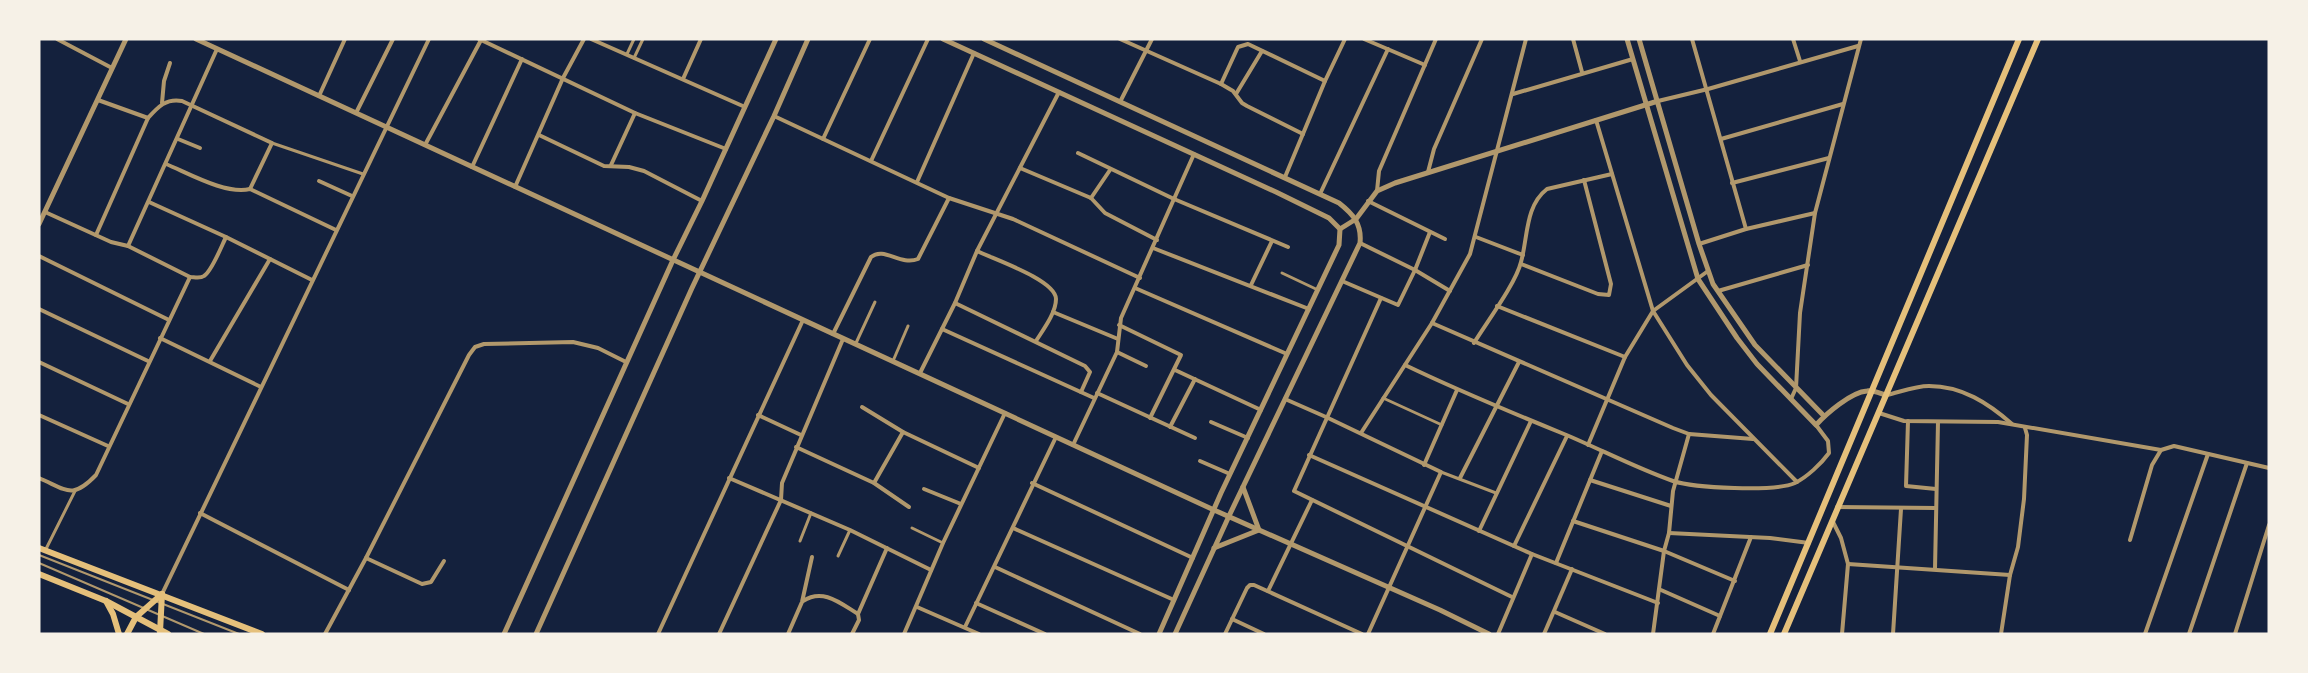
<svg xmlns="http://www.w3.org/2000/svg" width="2308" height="673" font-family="Helvetica,sans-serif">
<rect width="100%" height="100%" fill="#14213d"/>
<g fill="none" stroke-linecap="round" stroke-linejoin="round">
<g stroke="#b1986c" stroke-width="2">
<polyline points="39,555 239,634"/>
<polyline points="39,563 204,634"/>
</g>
<g stroke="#b1986c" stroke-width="3">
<polyline points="627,54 634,39"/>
<polyline points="634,58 643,39"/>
<polyline points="272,143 363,174"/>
<polyline points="1282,273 1318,290"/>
<polyline points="856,343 875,302"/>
<polyline points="893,361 908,326"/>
<polyline points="1383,398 1442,425"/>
<polyline points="1441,472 1496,493"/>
<polyline points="912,528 943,543"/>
<polyline points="800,541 811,513"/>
<polyline points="46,549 75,491"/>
<polyline points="838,556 850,530"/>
</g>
<g stroke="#b1986c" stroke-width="4">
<polyline points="57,39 112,68"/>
<polyline points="479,39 635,113 726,149"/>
<polyline points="591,39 745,107"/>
<polyline points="1120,39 1221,84 1233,91 1242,103 1247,106 1303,134"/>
<polyline points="1364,39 1425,65"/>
<polyline points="1573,39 1582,72"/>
<polyline points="1692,39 1746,229"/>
<polyline points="1793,39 1800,61"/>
<polyline points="683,79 701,39"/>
<polyline points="1221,84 1238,47 1248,44 1325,81"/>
<polyline points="1236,94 1262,51"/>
<polyline points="1513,94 1633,59"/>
<polyline points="319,96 345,39"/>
<polyline points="98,100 148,118"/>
<polyline points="1658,101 1708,89 1858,46"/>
<polyline points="1120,102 1152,39"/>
<polyline points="162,103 164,81 170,63"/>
<polyline points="356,113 393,39"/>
<polyline points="774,116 949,198 1013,219 1140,278"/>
<polyline points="1596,120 1653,311 1687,365 1711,395 1797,482"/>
<polyline points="539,135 604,166 629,167 644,171 702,201"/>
<polyline points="178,139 200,148"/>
<polyline points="823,139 870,39"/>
<polyline points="1721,139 1843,104"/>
<polyline points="425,145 481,40"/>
<polyline points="1078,153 1174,199 1288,247"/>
<polyline points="871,161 928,39"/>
<path d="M166,164C188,173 226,195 250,189L336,230"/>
<polyline points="611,165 635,113"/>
<polyline points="472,167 522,59"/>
<polyline points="1020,168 1091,198"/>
<polyline points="1428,172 1434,149 1482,39"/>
<polyline points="1285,177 1325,81 1345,39"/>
<polyline points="319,181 352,196"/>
<polyline points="917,182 974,53"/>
<polyline points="1732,183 1829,158"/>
<polyline points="515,187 563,78 584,39"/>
<polyline points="1377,191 1379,171 1436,39"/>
<polyline points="1320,194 1388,49"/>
<polyline points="1091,198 1105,213 1157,240"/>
<polyline points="1091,198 1110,170"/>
<polyline points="1368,201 1445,239"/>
<polyline points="149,202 226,237 312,280"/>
<path d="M45,212L111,242L128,246L190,277C194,277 200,279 204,276C212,271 222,245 226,237"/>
<path d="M96,235L148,118C158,107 166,98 182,101L272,143L250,189"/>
<polyline points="1476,237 1523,255"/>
<polyline points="1360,243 1415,270 1450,291"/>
<polyline points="1699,244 1746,229 1815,213"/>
<polyline points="128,246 217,49"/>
<polyline points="1153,248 1309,309"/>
<path d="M977,251C993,259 1056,280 1056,299C1056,313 1043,330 1036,341"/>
<polyline points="39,256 169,320"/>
<polyline points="1521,264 1598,294 1609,295 1611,284 1584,180"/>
<polyline points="1342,281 1398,305 1415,270 1430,232"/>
<polyline points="1251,285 1272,241"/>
<polyline points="1135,288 1287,354"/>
<polyline points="1718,291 1808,265"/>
<polyline points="1381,298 1294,491 1512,597"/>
<polyline points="955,303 1085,366 1090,372 1081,392"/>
<polyline points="1497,306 1625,357"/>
<polyline points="39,309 148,361"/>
<polyline points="1053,312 1118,339"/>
<polyline points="1432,323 1673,428 1689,434 1753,439"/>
<polyline points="1119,325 1181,355 1150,418"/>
<polyline points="942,329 1094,398"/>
<path d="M833,334L871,257C884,246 900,266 918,259L949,198"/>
<polyline points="160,338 261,387"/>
<path d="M1474,343C1487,322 1516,283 1521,262C1528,237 1525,206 1547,189L1612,174"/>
<polyline points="1117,352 1146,366"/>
<polyline points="210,361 270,259"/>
<polyline points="39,362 128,404"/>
<path d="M1405,365C1457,390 1510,412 1564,434C1600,449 1636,468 1673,481C1694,488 1775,492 1795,483C1807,477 1821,464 1829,453L1828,441L1816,425"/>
<polyline points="1175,370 1261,410"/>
<polyline points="920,373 955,303 977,251 1059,92"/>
<polyline points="1097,393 1195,438"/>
<path d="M1887,395C1900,392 1915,386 1929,386C1962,386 1988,403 2012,424"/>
<polyline points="1285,399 1326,417 1441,472 1368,634"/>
<polyline points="1791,399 1796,388 1800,313 1815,213 1861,39"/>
<polyline points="862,407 903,432 979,468"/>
<polyline points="1879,413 1904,421 1998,422 2161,450"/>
<polyline points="39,415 108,446"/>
<polyline points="758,415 801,435"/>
<polyline points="1908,421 1906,486 1936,489"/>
<polyline points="1211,422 1248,438"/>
<polyline points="1170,427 1195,379"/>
<polyline points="1361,433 1432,323 1470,254 1526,39"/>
<polyline points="1073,445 1117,352 1121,318 1194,154"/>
<polyline points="1588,445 1625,357 1653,311 1708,271"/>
<polyline points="796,447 874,483 909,507"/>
<polyline points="1309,455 1532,554 1658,603"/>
<polyline points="1200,461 1230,474"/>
<polyline points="1424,465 1457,390"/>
<path d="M39,478C67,490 72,500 96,475L190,277"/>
<polyline points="729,478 850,530 931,570"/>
<polyline points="1460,478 1519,362"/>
<polyline points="1590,480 1671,506"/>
<polyline points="874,483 903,432"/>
<polyline points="1032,483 1193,558"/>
<polyline points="924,489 961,504"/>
<polyline points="1837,507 1936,508"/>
<polyline points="200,513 349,590"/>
<polyline points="1573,521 1664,551 1735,581"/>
<polyline points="1833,522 1841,538 1848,564 1842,634"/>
<polyline points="1013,528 1174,600"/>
<polyline points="1479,531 1531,421"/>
<polyline points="1669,533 1770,538 1809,543"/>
<polyline points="2130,540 2152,465 2161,450 2174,446 2269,468"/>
<polyline points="1514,546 1567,436"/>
<polyline points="366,558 422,584 431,582 444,561"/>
<polyline points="1556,563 1602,451"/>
<polyline points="1848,564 2010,575"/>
<polyline points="995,567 1140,634"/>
<polyline points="1935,569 1938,422"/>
<polyline points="1661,590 1720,616"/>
<polyline points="1268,591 1312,500"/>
<polyline points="162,594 429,39"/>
<path d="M803,601C823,588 840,603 858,614"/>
<polyline points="976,603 1045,634"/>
<polyline points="917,607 979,634"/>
<polyline points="1555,612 1605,634"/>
<polyline points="1232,619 1264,634"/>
<polyline points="965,627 1056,437"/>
<polyline points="325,634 366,558 469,355 475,347 484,344 573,342 598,348 626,362"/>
<polyline points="658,634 803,320"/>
<polyline points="719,634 781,500 782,483 843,339"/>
<polyline points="788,634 802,602 812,557"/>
<polyline points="852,634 859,620 858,614 887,548"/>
<polyline points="904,634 943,543 1005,413"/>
<polyline points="1225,634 1247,588 1250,585 1254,585 1362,634"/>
<polyline points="1498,634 1532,554"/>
<polyline points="1544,634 1572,569"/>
<polyline points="1653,634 1664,551 1669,533 1673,491 1689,434"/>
<polyline points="1713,634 1751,537"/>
<polyline points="1893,634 1901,509"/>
<polyline points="2001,634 2010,575 2018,547 2024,499 2027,435 2025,428"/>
<polyline points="2145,634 2208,454"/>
<polyline points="2189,634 2247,463"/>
<polyline points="2235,634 2269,525"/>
</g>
<g stroke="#b1986c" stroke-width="5">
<polyline points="196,39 1214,510 1440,610 1489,634"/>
<polyline points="943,39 1276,192 1329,218 1340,229 1339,245 1221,493 1159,634"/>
<path d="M984,39L1339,203C1353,214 1362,224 1360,243L1229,516L1175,634"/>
<path d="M1627,39L1698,279L1737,338L1757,364L1816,425C1826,414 1851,392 1867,391C1873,390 1879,393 1885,395"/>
<polyline points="1639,39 1699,244 1713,284 1755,345 1824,416"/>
<polyline points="39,224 126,39"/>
<polyline points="1340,229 1356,219 1377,191 1395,183 1658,101"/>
<polyline points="1214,548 1259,530 1243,487"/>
<polyline points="504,634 673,260 702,201 776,39"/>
<polyline points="536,634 692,288 774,116 808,39"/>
</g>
<g stroke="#e5c07b" stroke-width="6">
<polyline points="39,548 262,634"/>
<polyline points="39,574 106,601 168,634"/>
<polyline points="106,601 113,614 119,634"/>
<polyline points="160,632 162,594"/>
<polyline points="127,634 136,617 162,594"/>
<polyline points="1770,634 2019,39"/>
<polyline points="1784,634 2038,39"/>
</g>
</g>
<rect width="2308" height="673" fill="none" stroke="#f6f1e7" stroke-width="81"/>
</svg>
